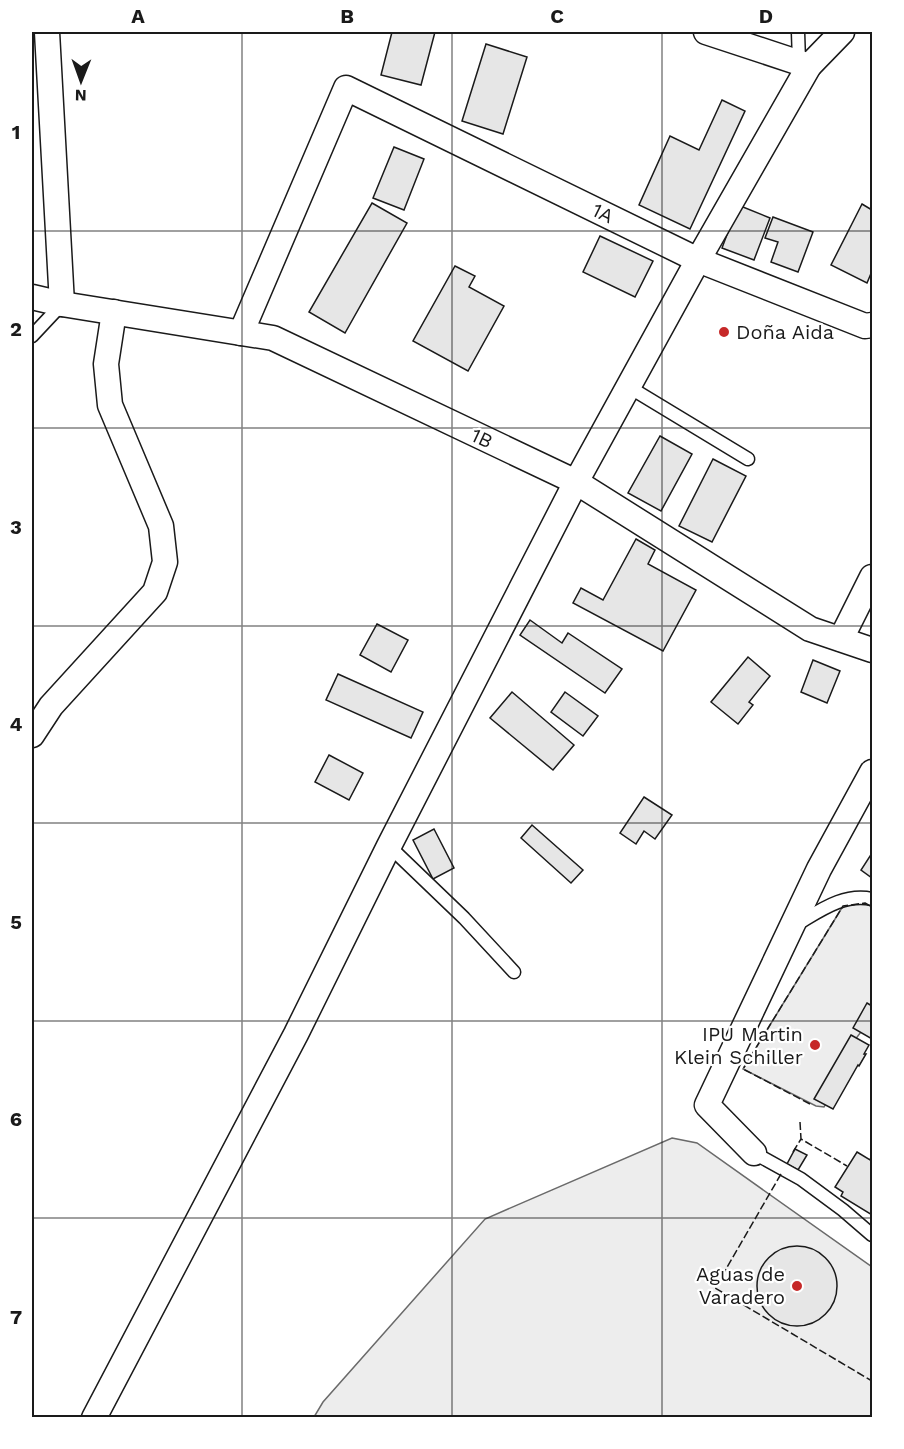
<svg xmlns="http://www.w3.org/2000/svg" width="904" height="1449" font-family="'Work Sans',sans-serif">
<rect width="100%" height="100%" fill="#fff"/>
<g fill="#ededed" stroke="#6a6a6a" stroke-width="1.5">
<polygon points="865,903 872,907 872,1011 870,1013 867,1024 851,1045 835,1089 824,1107 816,1106 743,1069 843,906"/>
<polygon points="672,1138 697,1143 872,1267 872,1417 314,1417 323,1402 485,1219"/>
</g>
<g fill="#e6e6e6" stroke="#1a1a1a" stroke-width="1.5">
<polygon points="392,32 435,32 421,85 381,75"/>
<polygon points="486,44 527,57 503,134 462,121"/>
<polygon points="722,100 745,111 690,229 639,205 670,136 699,150"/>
<polygon points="394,147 424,159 404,210 373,198"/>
<polygon points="372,203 407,223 345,333 309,312"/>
<polygon points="862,204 872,210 872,271 867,283 831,265"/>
<polygon points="738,205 770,218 754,260 722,248"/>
<polygon points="773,217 813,232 798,272 771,262 778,242 765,238"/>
<polygon points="600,236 653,261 635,297 583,272"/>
<polygon points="455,266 475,276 469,287 504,306 468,371 413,341"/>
<polygon points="660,436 692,454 661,511 628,493"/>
<polygon points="713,459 746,476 712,542 679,526"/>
<polygon points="636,539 655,550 648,564 696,590 663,651 573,603 581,588 603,600"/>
<polygon points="530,620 562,643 568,633 622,669 605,693 520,635"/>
<polygon points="377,624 408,640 391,672 360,655"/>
<polygon points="748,657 770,676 749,702 753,705 738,724 711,702"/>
<polygon points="813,660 840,671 827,703 801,692"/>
<polygon points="338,674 423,712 411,738 326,700"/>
<polygon points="512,692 574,745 553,770 490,718"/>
<polygon points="565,692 598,716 583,736 551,712"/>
<polygon points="329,755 363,773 349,800 315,782"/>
<polygon points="644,797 672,815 655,839 644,831 636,844 620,833"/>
<polygon points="532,825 583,870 571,883 521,838"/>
<polygon points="434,829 454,868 433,879 413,840"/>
<polygon points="872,853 872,878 861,870"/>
<polygon points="867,1003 872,1006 872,1039 853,1028"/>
<polygon points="851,1035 869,1045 864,1054 866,1054 859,1066 858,1065 833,1109 814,1099"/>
<polygon points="795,1149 807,1155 798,1170 787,1164"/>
<polygon points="857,1152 870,1160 872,1155 872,1215 841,1196 843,1192 835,1187"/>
<circle cx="797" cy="1286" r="40"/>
</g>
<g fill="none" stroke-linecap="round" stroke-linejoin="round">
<defs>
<g id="lane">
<polyline points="798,32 799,62"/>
<polyline points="32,336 62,304"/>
<polyline points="629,387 748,459"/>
<polyline points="389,846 464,918 514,972"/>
<path d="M797,924C821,910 844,893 872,899"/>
<polyline points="754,1153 801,1179 843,1210 872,1235"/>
</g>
<g id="street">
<polyline points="47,32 62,304"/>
<polyline points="706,32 809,66"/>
<polyline points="32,297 62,304 273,338 576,482 810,629 872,650"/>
<polyline points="241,333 346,88 698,260 865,326 872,325"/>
<polyline points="841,639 872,577"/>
<polyline points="32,735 51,706 155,592 165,562 161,526 110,405 106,364 114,312"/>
<polyline points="754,1153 707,1105 819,869 872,772"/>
<polyline points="94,1418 296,1034 389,846 576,482 698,260 809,66 842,32"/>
</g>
</defs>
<use href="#lane" stroke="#1a1a1a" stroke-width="15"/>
<use href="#street" stroke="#1a1a1a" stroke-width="27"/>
<use href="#lane" stroke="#fff" stroke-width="12"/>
<use href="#street" stroke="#fff" stroke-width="24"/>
<g stroke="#1a1a1a" stroke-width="1.5" stroke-dasharray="8 3" stroke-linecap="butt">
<polyline points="810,1104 743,1069 843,906 865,903 872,907"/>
<polyline points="800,1122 801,1139 847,1166"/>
<polyline points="793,1152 801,1139"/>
<polyline points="781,1174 715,1288 872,1381"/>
</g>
</g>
<path fill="none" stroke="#1a1a1a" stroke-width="1.5" stroke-opacity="0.55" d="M242,32V1418M452,32V1418M662,32V1418M32,231H872M32,428H872M32,626H872M32,823H872M32,1021H872M32,1218H872"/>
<g fill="#c62828" stroke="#fff" stroke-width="2">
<circle cx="724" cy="332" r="6"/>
<circle cx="815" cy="1045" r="6"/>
<circle cx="797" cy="1286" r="6"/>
</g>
<g text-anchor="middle" stroke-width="4.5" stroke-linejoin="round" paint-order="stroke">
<g font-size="20" fill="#1a1a1a" stroke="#fff">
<text transform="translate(603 213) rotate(26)" y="7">1A</text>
<text transform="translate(482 438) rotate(25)" y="7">1B</text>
</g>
<g font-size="20" fill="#1a1a1a" stroke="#fff" text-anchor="end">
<text x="736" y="339" text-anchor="start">Doña Aida</text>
<text x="803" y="1041">IPU Martin<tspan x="803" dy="23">Klein Schiller</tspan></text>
<text x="785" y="1281">Aguas de<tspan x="785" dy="23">Varadero</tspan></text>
</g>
</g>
<rect width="904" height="1449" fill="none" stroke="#ffffff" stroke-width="66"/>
<g transform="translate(81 81) rotate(181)" stroke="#ffffff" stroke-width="4.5" paint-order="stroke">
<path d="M0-4.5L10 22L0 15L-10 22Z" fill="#1a1a1a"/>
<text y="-9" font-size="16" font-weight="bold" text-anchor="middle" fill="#1a1a1a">N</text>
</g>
<rect x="33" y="33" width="838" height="1383" fill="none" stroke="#1a1a1a" stroke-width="2"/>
<g font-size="20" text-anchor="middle" font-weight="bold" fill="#1a1a1a">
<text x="138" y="23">A</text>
<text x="347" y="23">B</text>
<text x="557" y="23">C</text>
<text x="766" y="23">D</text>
<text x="16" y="139">1</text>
<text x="16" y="336">2</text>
<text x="16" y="534">3</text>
<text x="16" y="731">4</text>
<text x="16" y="929">5</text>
<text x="16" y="1126">6</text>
<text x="16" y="1324">7</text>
</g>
</svg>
